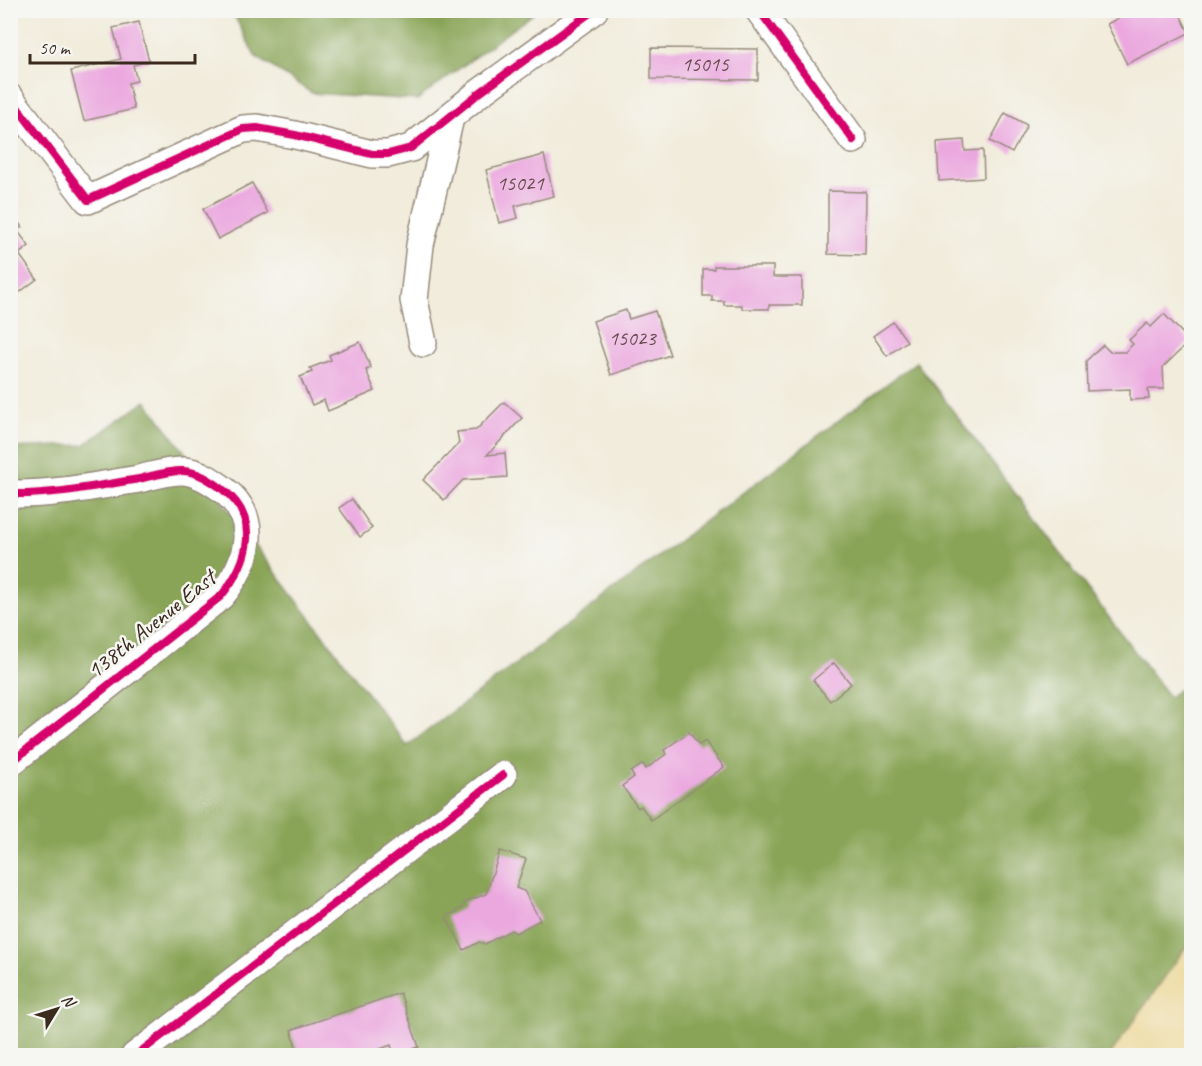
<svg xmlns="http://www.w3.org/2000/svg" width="1202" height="1066" font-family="Caveat,sans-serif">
<rect width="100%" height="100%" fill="#f6f6f2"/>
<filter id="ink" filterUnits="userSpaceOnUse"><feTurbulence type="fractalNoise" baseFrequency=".0167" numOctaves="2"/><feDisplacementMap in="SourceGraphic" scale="12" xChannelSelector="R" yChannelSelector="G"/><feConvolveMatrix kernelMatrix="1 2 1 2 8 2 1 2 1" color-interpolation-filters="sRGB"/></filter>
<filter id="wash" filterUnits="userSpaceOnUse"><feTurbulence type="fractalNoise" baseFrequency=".008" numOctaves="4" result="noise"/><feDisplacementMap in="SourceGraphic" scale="24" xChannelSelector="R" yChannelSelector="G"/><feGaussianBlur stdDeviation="1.35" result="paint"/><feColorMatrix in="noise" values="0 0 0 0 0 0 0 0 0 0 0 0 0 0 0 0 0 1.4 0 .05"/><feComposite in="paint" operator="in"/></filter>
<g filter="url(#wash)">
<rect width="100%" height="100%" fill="#f1ecdb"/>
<g fill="#89a456" stroke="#62673a" stroke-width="1.5">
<polygon points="232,11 537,11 417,100 312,93 255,56"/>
<polygon points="916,362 1169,697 1191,681 1191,940 1110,1055 11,1055 10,448 84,445 146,401 407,746"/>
</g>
<polygon fill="#eeda9e" stroke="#94825e" stroke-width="1.5" points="1191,940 1191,1055 1110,1055"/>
<g id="blocks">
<g fill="#eba8df">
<polygon points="1122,10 1178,10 1189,33 1127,64 1107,24 1122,16"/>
<polygon points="139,22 149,61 133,65 137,81 128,83 134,109 84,121 71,71 121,59 113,28"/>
<polygon points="651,48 758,49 758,80 651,79"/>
<polygon points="1005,113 1027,125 1012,153 990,141"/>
<polygon points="964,140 965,151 983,150 984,178 939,181 937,142"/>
<polygon points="544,155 554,196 515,206 518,218 499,223 486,170"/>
<polygon points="252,183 268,213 218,239 203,209"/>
<polygon points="828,191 866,192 865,255 828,254"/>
<polygon points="10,211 22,227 17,230 29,246 19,254 37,279 16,295 13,291 10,292"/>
<polygon points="714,266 773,266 773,277 802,277 802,305 769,305 769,309 742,309 742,305 724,305 724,301 712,301 712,296 703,296 703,269 714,269"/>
<polygon points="626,310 629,319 655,311 670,355 611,375 593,321"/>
<polygon points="1164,314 1190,341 1163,367 1164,389 1148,389 1149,399 1130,400 1130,389 1087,391 1086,361 1103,345 1110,352 1125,352 1133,344 1129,340 1147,323 1151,327"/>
<polygon points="893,322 907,341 887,356 873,336"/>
<polygon points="360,342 371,368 366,370 375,391 328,411 324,400 312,405 300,377 312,372 310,368 331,360 329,355"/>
<polygon points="504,402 522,418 487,455 505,453 507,477 463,480 444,500 423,480 459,443 457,432 476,430"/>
<polygon points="352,499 372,528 360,537 339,508"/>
<polygon points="834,663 851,684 830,701 813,680"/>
<polygon points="689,732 699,745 705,741 724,767 651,820 641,806 638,808 622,786 634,777 631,772 643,764 646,769 666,754 664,750"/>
<polygon points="500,851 526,859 516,888 524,891 540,920 516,933 511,930 485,944 479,942 464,950 446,917 463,908 465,902 486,894"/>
<polygon points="400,993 419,1047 394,1055 391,1045 361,1056 299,1056 291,1030"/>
</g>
</g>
</g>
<g filter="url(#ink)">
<use href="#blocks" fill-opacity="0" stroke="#968b7c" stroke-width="1.5"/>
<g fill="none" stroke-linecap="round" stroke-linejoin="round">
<defs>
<g id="minor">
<polyline points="759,10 853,140"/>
<polyline points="10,98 88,200 243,129 257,128 295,135 372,154 388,154 411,148 478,94 594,10"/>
<polyline points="423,343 414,300 420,245 450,118"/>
<path d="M10,494C54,495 96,486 139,479C152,476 170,470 184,471C198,472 210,480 221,488C262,518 249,562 221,596L10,763"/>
<polyline points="135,1056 503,775"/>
</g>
</defs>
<use href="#minor" stroke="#968b7c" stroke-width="30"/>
<use href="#minor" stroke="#fff" stroke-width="27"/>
<defs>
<g id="cycleway">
<polyline points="759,10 853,140"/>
<polyline points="10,98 88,200 243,129 257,128 295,135 372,154 388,154 411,148 478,94 594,10"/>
<path d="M10,494C54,495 96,486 139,479C152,476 170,470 184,471C198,472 210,480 221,488C262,518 249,562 221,596L10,763"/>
<polyline points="135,1056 503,775"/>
</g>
</defs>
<use href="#cycleway" stroke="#f6f6f2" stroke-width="11"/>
<use href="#cycleway" stroke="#d6006c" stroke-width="8"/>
</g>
</g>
<g text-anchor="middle" stroke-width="5" stroke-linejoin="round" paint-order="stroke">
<g font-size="21" fill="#674a4e">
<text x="705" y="71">15015</text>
<text x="520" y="190">15021</text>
<text x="632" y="345">15023</text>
</g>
<g font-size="24" fill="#3b2a1e" stroke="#f6f6f2">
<text transform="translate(151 624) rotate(-39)" y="8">138th Avenue East</text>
</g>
</g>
<rect width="1202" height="1066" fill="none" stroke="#f6f6f2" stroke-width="36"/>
<g transform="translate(57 1009) rotate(52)" stroke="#f6f6f2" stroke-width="4.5" paint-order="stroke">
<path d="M0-4.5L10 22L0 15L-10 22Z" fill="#3b2a1e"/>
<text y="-9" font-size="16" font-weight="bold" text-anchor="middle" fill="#3b2a1e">N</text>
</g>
<path d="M30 54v9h165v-9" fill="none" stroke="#3b2a1e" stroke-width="3"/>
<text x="39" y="54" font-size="18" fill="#3b2a1e" stroke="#f6f6f2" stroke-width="4.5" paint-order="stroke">50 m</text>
</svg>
